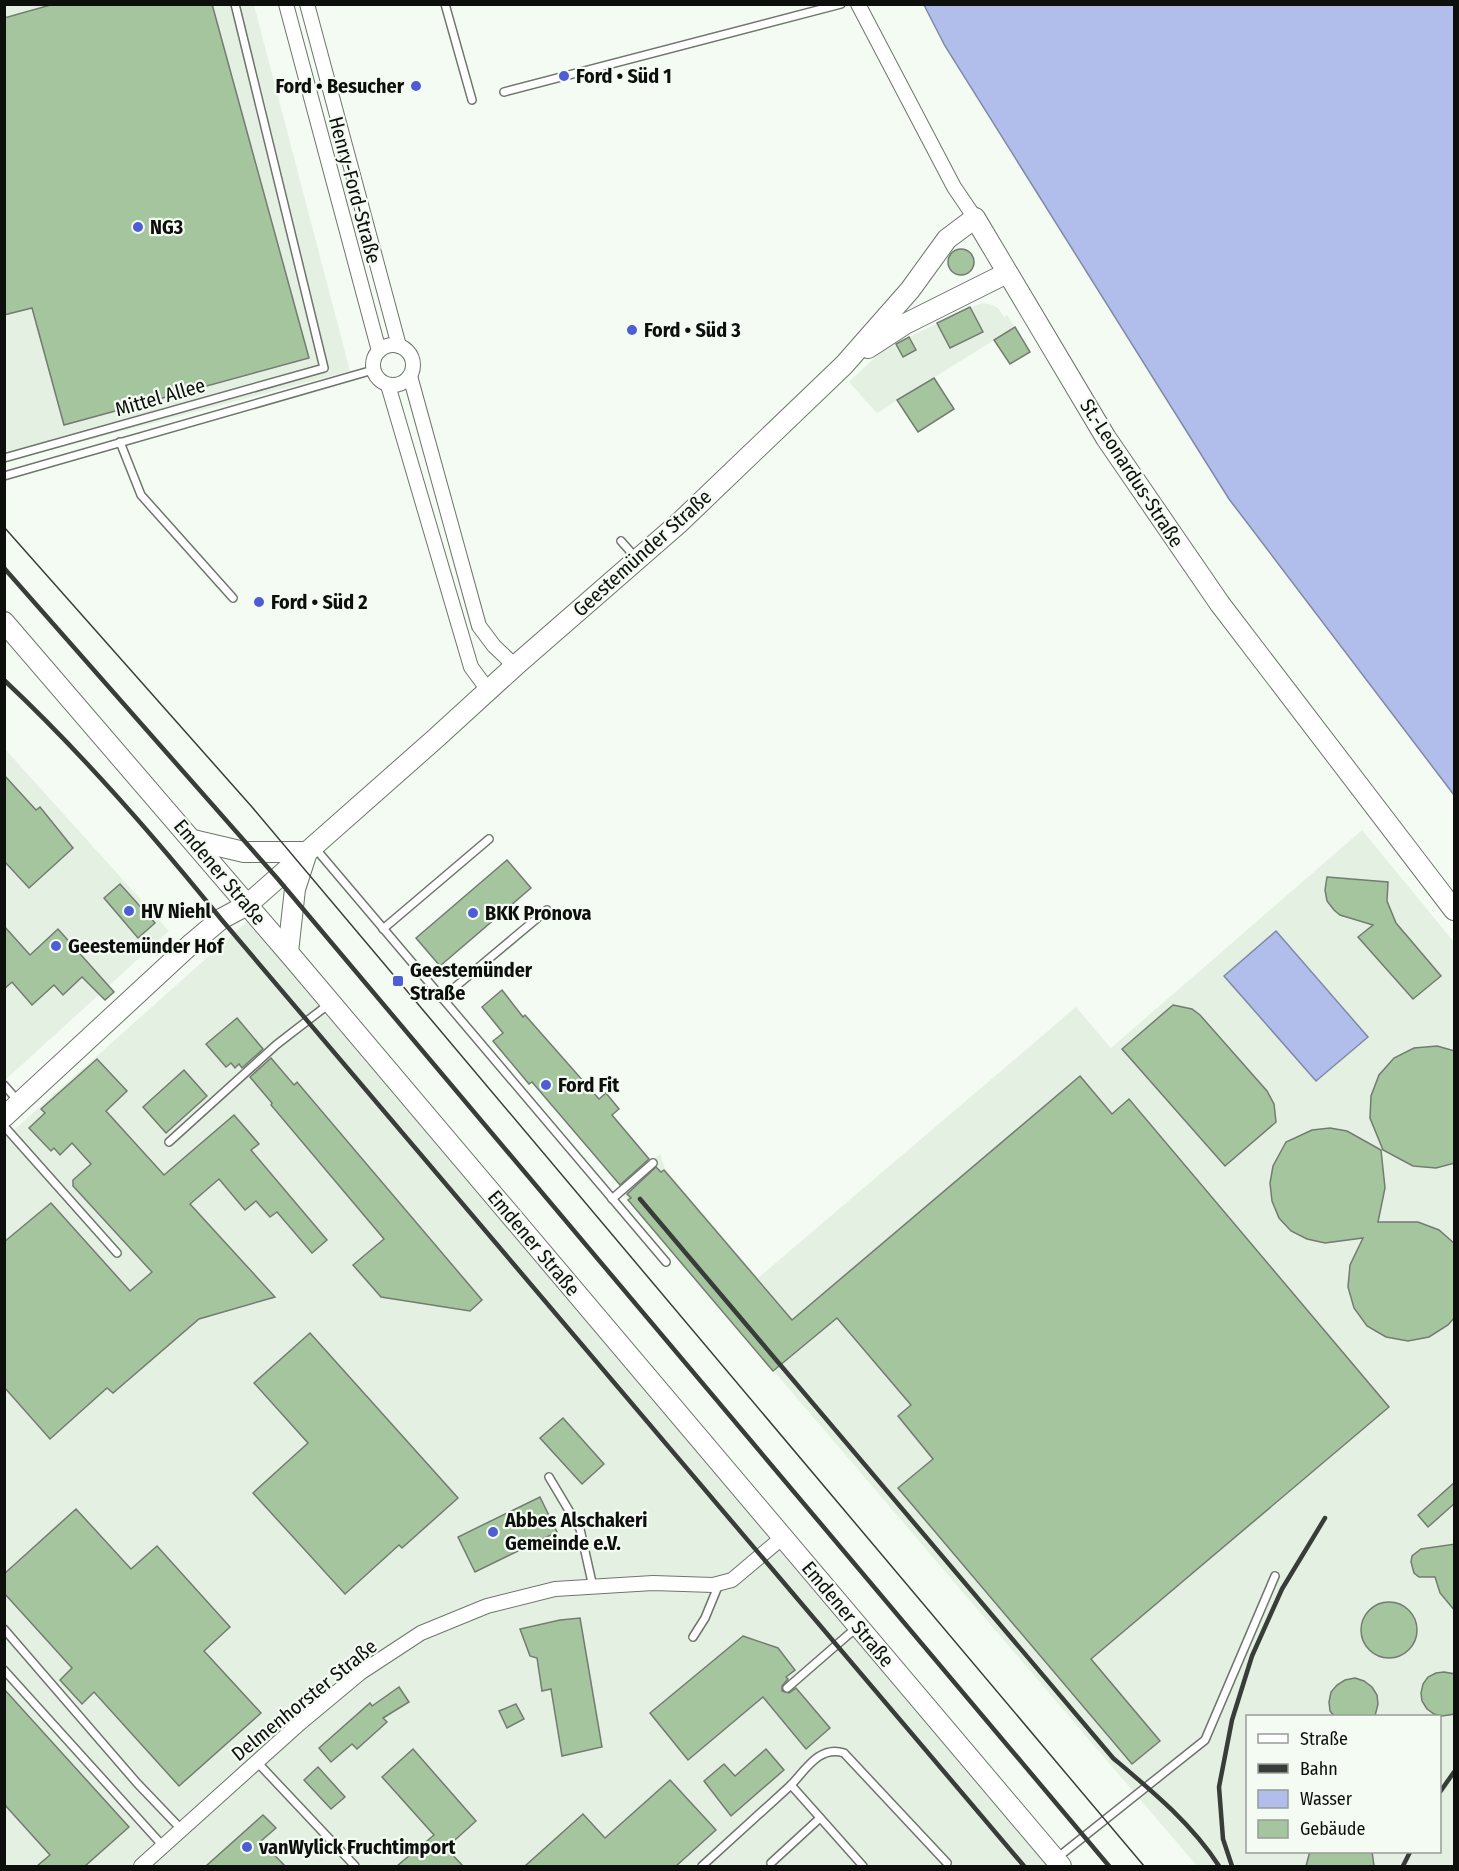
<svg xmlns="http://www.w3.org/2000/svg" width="1459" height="1871" font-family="'Fira Sans Condensed',sans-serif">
<rect width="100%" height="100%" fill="#f3fbf2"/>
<g fill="#e4f1e2" fill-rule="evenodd">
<polygon points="5,5 254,5 350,371 5,462"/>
<polygon points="984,303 993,305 999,309 1004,317 1007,315 1015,327 877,413 849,382 884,349 976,305"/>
<polygon points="4,748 169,931 5,1080 4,1080"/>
<path d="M1362,830L1454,942V1866H1197L618,1189L660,1154L665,1169L758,1278L1076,1007L1111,1048ZM1248,1716H1440V1852H1248Z"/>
<polygon points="248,921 1071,1866 5,1866 4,1139"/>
</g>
<g fill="#b1bdea" stroke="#8089a7" stroke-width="1.5">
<polygon points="924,5 1454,5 1454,795 1229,499 945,46"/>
<polygon points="1276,931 1368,1037 1316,1081 1224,976"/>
</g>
<g fill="#a4c59d" stroke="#747b72" stroke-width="1.5">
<polygon points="54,4 212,4 309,358 64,425 32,308 4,315 4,18"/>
<circle cx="961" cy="262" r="13"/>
<polygon points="970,307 983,332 950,348 937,323"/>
<polygon points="1015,327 1030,352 1010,364 994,340"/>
<polygon points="909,337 916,350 903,357 896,344"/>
<polygon points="934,378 954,409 918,432 897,400"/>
<polygon points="4,775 36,810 40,807 73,848 29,888 4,861"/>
<polygon points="507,860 531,888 440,966 416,938"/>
<polygon points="1327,877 1388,882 1387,901 1396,923 1441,976 1413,999 1358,937 1373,925 1340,915 1334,910 1327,901 1325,890"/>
<polygon points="120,884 155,923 138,938 104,898"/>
<polygon points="4,926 30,955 58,929 114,992 105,1000 82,977 63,995 54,985 32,1005 12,982 4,989"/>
<polygon points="502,990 523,1017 525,1015 599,1099 606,1093 619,1109 612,1115 649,1159 620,1185 532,1082 529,1084 493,1041 503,1033 482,1007"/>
<polygon points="1173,1005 1192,1009 1200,1015 1267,1091 1274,1104 1276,1122 1225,1166 1122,1049"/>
<polygon points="237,1018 263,1049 242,1068 239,1064 235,1068 231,1063 226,1067 206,1044"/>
<polygon points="1437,1046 1455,1051 1455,1163 1436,1168 1413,1166 1383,1150 1370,1118 1371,1096 1379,1075 1394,1058 1414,1048"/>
<polygon points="271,1058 294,1085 297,1082 482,1300 470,1311 381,1297 353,1265 384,1239 271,1105 272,1103 250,1077"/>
<polygon points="97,1059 127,1091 106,1111 164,1175 234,1115 259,1144 251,1150 327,1240 312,1253 277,1212 270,1217 256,1201 245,1210 219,1179 190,1204 275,1297 199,1319 113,1393 107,1388 50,1439 4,1387 4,1242 51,1203 130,1291 152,1272 73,1186 73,1180 91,1164 72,1143 60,1155 54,1148 51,1151 29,1128 45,1113 41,1109"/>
<polygon points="184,1070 207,1096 166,1133 143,1107"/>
<polygon points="1080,1076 1112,1114 1129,1099 1389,1407 1091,1659 1160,1741 1132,1764 898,1488 933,1459 898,1416 911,1405 837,1318 773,1371 628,1200 631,1198 627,1194 656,1167 661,1172 664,1170 792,1320"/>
<polygon points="1330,1128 1347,1131 1381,1150 1385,1188 1378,1222 1418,1222 1439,1230 1455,1244 1455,1317 1448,1325 1429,1337 1408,1341 1386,1337 1367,1326 1354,1308 1348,1287 1350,1265 1363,1238 1325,1243 1307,1239 1291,1231 1279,1218 1272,1201 1270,1183 1273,1166 1286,1142 1312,1130"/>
<polygon points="310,1333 458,1498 402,1548 399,1545 345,1594 253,1493 308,1443 254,1383"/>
<polygon points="563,1418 604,1464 582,1484 540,1438"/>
<polygon points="1455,1482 1455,1503 1428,1527 1418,1515"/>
<polygon points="540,1497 557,1532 475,1572 458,1537"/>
<polygon points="76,1509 131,1569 157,1546 230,1627 204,1651 261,1713 179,1786 94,1692 82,1704 60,1680 72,1668 4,1593 4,1574"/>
<polygon points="1455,1544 1455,1611 1440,1593 1435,1577 1419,1577 1414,1573 1411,1562 1412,1556 1421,1549"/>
<circle cx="1389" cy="1630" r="28"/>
<polygon points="580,1618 602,1747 562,1756 551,1689 542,1691 537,1658 530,1656 520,1629 560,1620"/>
<polygon points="743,1636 778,1648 795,1670 786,1677 788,1679 782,1686 782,1691 789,1693 796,1688 830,1728 806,1749 763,1697 688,1760 650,1713"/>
<polygon points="1444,1672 1455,1674 1455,1714 1442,1716 1434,1714 1427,1709 1422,1701 1421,1693 1423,1684 1428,1677 1436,1673"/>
<polygon points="1355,1678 1364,1681 1372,1687 1377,1695 1378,1704 1375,1716 1334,1716 1330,1711 1329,1702 1331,1692 1337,1685 1345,1680"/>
<polygon points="399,1687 409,1702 383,1718 387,1722 357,1749 352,1744 331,1762 319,1748 370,1703 372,1706"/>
<polygon points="4,1689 129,1827 85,1866 37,1866 50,1855 4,1804"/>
<polygon points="516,1704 524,1719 507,1728 499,1711"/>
<polygon points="413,1749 476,1821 446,1848 463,1866 397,1866 434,1835 382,1777"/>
<polygon points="766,1749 784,1770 731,1816 704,1781 724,1764 735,1776"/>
<polygon points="318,1767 345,1797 331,1809 304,1780"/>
<polygon points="670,1780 716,1830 676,1866 525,1866 583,1814 605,1838"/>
<polygon points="263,1815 276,1828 261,1841 285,1866 206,1866"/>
<polygon points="1310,1851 1372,1851 1374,1866 1306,1866"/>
</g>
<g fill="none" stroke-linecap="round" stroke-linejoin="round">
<defs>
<g id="lane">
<polyline points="445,4 472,100"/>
<polyline points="504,92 841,4"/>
<polyline points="120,442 141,495 233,598"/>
<polyline points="4,458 324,368 235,4"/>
<polyline points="4,476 373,370"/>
<polyline points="621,541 636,558"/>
<polyline points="315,848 666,1262"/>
<polyline points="383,929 489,839"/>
<polyline points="442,998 547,910"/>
<polyline points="4,1085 18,1101"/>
<polyline points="4,1126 117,1253"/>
<polyline points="169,1142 276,1045 329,1004"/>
<polyline points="612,1199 653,1163"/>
<polyline points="549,1477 580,1529 593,1587"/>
<polyline points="4,1629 137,1783 182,1830"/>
<polyline points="693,1637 705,1618 719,1584"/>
<polyline points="4,1670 163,1846"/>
<polyline points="787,1688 856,1628"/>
<polyline points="257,1762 355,1866"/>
<path d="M791,1785C806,1769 820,1745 844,1753L947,1863"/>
<polyline points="1057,1858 1205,1740 1275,1576"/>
<polyline points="771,1863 820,1818"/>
<polyline points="702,1866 791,1785 863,1866"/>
</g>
<g id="street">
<polyline points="286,4 379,351"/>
<polyline points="307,4 399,346"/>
<polyline points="858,4 954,187 975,218"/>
<circle cx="393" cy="365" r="20"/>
<polyline points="410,376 479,626 494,646 515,666"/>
<polyline points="388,385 471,667 488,690"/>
<polyline points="141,1866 300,1723 360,1673 421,1633 487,1606 555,1589 653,1583 713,1585 732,1580 783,1537"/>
</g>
<g id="secondary">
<polyline points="868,348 905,324 1007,273"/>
<polyline points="4,622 292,957 1061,1866"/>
<polyline points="193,840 244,852 307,852 295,889 288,952"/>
<polyline points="4,1117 190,945 221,919 247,905 435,739 515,666 678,524 844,365 910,290 947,239 975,218 1106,438 1220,604 1454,910"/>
</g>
</defs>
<use href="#lane" stroke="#6e756d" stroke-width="10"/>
<use href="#street" stroke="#6e756d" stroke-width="16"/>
<use href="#secondary" stroke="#6e756d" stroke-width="22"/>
<use href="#lane" stroke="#fff" stroke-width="7"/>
<use href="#street" stroke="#fff" stroke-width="14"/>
<use href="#secondary" stroke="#fff" stroke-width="20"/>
<polyline stroke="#393d39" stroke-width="1.5" points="4,527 252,807 1144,1866"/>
<g stroke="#393d39" stroke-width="4.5">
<polyline points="4,568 277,878 1109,1866"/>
<path d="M4,680C83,754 154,836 221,919L1024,1866"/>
<path d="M640,1199L1113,1758C1152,1791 1191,1823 1219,1866"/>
<polyline points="1440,1792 1454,1772"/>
<polyline points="1232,1866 1223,1839 1219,1787 1232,1720 1252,1656 1282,1589 1325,1518"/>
<polyline points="1403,1866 1410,1852"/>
</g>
</g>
<g fill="#4e5dd3" stroke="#f3fbf2" stroke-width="2">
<circle cx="564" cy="76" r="6"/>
<circle cx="416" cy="86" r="6"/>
<circle cx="138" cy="227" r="6"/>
<circle cx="632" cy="330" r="6"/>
<circle cx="259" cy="602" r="6"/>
<circle cx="129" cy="911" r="6"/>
<circle cx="473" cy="913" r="6"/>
<circle cx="56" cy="946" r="6"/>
<rect x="392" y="975" width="12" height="12" rx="3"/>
<circle cx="546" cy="1085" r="6"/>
<circle cx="493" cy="1532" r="6"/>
<circle cx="247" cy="1847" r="6"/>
</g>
<g text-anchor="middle" stroke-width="4.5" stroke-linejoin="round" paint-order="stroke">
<g font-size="20" font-weight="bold" fill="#0c0f0c" stroke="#f3fbf2" text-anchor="start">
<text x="576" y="83">Ford • Süd 1</text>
<text x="404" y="93" text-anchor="end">Ford • Besucher</text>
<text x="150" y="234">NG3</text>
<text x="644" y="337">Ford • Süd 3</text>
<text x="271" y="609">Ford • Süd 2</text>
<text x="141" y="918">HV Niehl</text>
<text x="485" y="920">BKK Pronova</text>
<text x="68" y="953">Geestemünder Hof</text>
<text x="410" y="977">Geestemünder<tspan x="410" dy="23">Straße</tspan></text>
<text x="558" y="1092">Ford Fit</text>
<text x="505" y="1527">Abbes Alschakeri<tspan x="505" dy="23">Gemeinde e.V.</tspan></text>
<text x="259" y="1854">vanWylick Fruchtimport</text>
</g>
<g font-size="20" fill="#0c0f0c" stroke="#f3fbf2">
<text transform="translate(355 190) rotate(75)" y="7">Henry-Ford-Straße</text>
<text transform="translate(160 397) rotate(-16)" y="7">Mittel Allee</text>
<text transform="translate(1132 473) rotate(57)" y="7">St.-Leonardus-Straße</text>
<text transform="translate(642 553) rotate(-42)" y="7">Geestemünder Straße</text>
<text transform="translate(220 872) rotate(50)" y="7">Emdener Straße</text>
<text transform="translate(534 1243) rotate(50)" y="7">Emdener Straße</text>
<text transform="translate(848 1614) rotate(50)" y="7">Emdener Straße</text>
<text transform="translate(304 1700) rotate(-39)" y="7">Delmenhorster Straße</text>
</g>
</g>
<rect width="1459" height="1871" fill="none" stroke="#0c0f0c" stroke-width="12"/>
<rect x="1246" y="1715" width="195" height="138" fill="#f3fbf2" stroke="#979d96" stroke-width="1.5"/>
<rect x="1258" y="1734" width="30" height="9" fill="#ffffff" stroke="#979d96" stroke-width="1.5"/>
<text x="1300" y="1745" font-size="18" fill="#0c0f0c">Straße</text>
<rect x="1258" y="1764" width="30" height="9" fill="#393d39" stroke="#979d96" stroke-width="1.5"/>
<text x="1300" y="1775" font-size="18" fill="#0c0f0c">Bahn</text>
<rect x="1258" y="1790" width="30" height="18" fill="#b1bdea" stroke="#979d96" stroke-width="1.5"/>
<text x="1300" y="1805" font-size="18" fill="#0c0f0c">Wasser</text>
<rect x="1258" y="1820" width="30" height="18" fill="#a4c59d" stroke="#979d96" stroke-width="1.5"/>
<text x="1300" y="1835" font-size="18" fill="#0c0f0c">Gebäude</text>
</svg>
